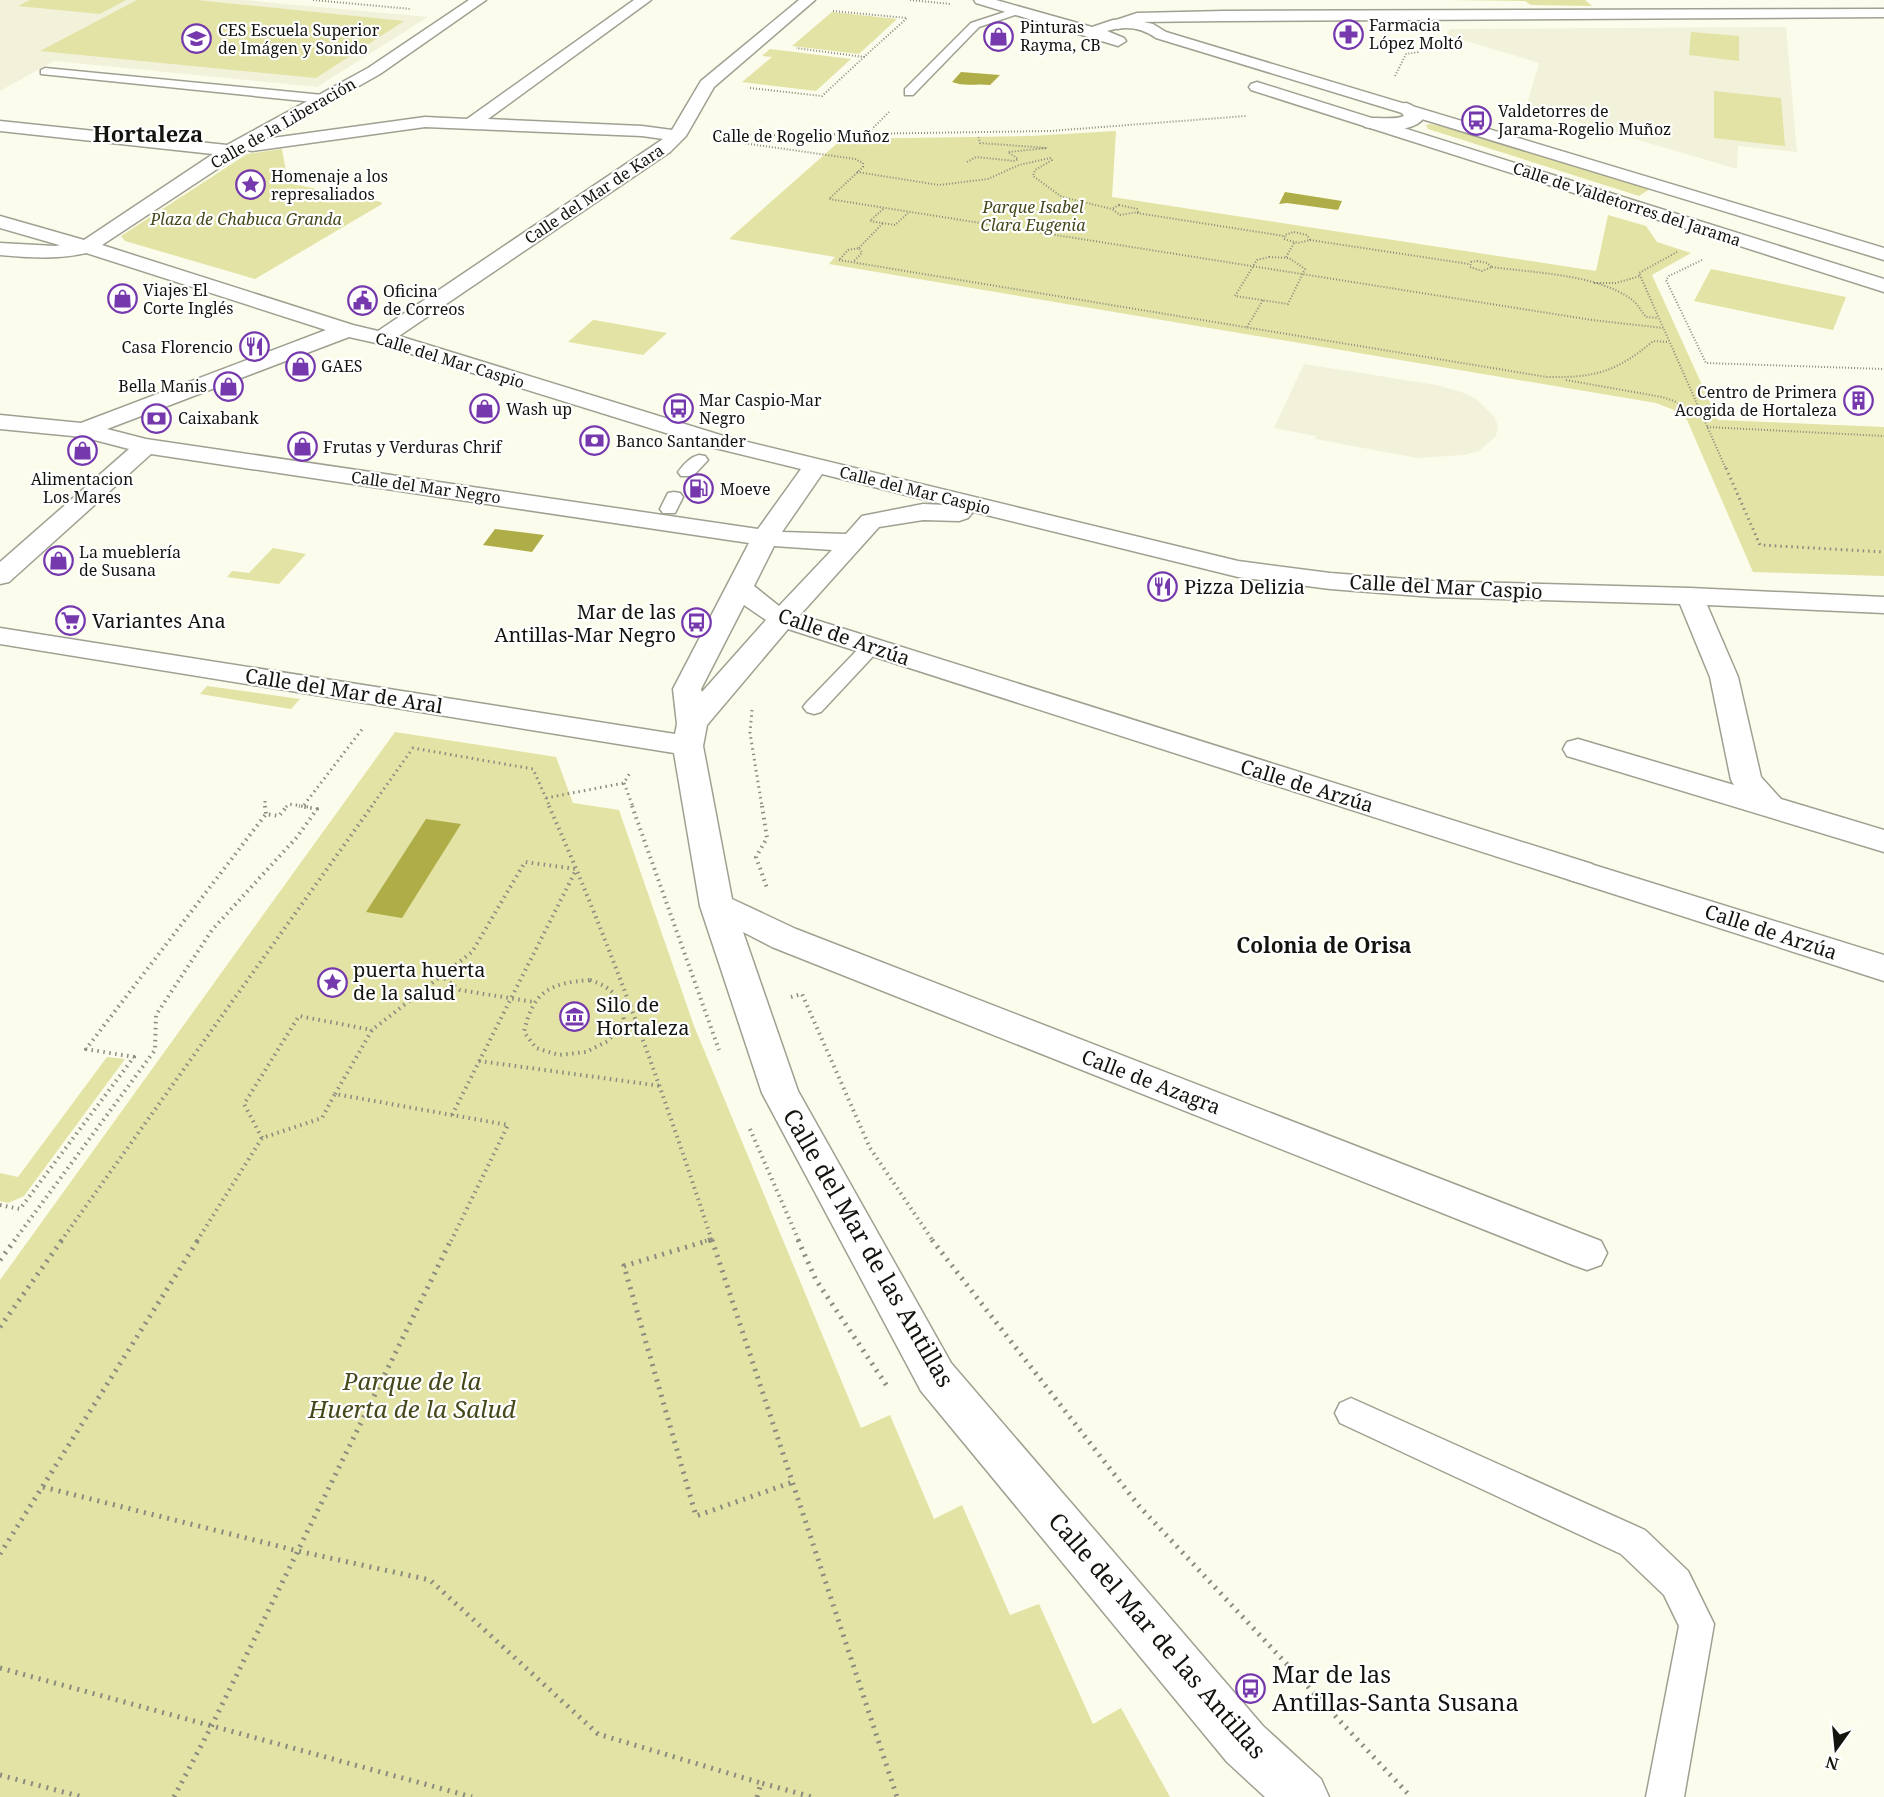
<svg xmlns="http://www.w3.org/2000/svg" width="1884" height="1797" font-family="'Noto Serif',serif">
<rect width="100%" height="100%" fill="#fcfcec"/>
<g fill="#f2f2db">
<polygon points="0,0 244,0 428,17 317,87 54,61 0,91"/>
<polygon points="1786,27 1797,152 1738,146 1737,169 1526,107 1539,63 1446,35 1450,29"/>
<polygon points="1304,364 1437,385 1464,393 1476,399 1494,416 1498,426 1496,436 1479,451 1464,455 1417,458 1315,439 1316,436 1274,428"/>
</g>
<g fill="#e2e3a4">
<polygon points="30,0 126,0 100,14 18,6"/>
<polygon points="137,0 196,0 404,21 316,78 40,51"/>
<polygon points="1449,0 1585,0 1592,6 1531,5 1525,1"/>
<polygon points="832,12 897,19 859,54 792,46"/>
<polygon points="1691,32 1739,36 1739,61 1689,55"/>
<polygon points="770,49 851,59 816,91 742,82 772,57 762,56"/>
<polygon points="1714,91 1781,98 1785,146 1714,138"/>
<polygon points="1430,124 1473,134 1650,189 1639,196 1428,129 1426,125"/>
<polygon points="1116,131 1112,197 1596,271 1608,215 1646,226 1657,242 1691,253 1652,275 1718,420 1884,427 1884,576 1753,572 1687,420 1674,410 1656,403 853,268 829,264 835,257 729,239 842,139 1030,136"/>
<polygon points="282,149 288,183 381,202 382,204 255,279 125,241 121,236 247,154"/>
<polygon points="1711,269 1846,297 1833,330 1694,301"/>
<polygon points="593,320 594,320 667,333 643,355 568,342"/>
<polygon points="273,548 306,554 279,584 227,577 232,571 249,573"/>
<polygon points="207,686 300,699 291,709 200,694"/>
<polygon points="395,732 556,757 573,803 619,810 694,1026 861,1428 890,1415 934,1519 962,1505 1010,1615 1039,1604 1093,1724 1121,1708 1170,1797 0,1797 0,1280"/>
<polygon points="107,1057 125,1059 24,1196 8,1203 0,1201 0,1173 18,1177"/>
</g>
<g fill="#afad47">
<path d="M961,72L1000,75L990,85C976,83 965,87 952,82Z"/>
<polygon points="1285,192 1342,201 1338,210 1287,203 1279,204"/>
<polygon points="495,529 544,535 532,552 483,545"/>
<polygon points="426,819 461,824 402,918 366,912"/>
</g>
<g fill="none" stroke-linecap="round" stroke-linejoin="round">
<defs>
<g id="service">
<polygon points="1017,8 1021,9 1021,13 979,27 913,95 905,95 905,89 971,23"/>
<polygon points="45,68 323,95 329,99 323,103 41,74 41,70"/>
<path d="M699,455L705,456L708,460L693,476H681L678,472C683,465 690,457 699,455Z"/>
<polygon points="674,492 680,493 683,497 675,513 663,513 660,509 668,493"/>
<polygon points="871,641 878,643 881,647 878,651 821,712 814,714 807,712 803,707 807,702 864,643"/>
<polygon points="1351,1398 1645,1530 1688,1571 1714,1624 1684,1797 1646,1797 1679,1626 1664,1595 1621,1554 1340,1423 1335,1413 1340,1403"/>
</g>
<g id="pedestrian">
<path d="M87,241L94,243L97,247L94,251C62,260 33,258 0,255V243L55,246Z"/>
<polygon points="1581,861 1884,955 1884,981 1570,880 1565,872 1570,864"/>
</g>
<g id="minor">
<path d="M469,0H486L380,74L265,139L425,117L467,119L634,0H651L488,119L642,126L672,130L701,81L799,0H815L714,87L686,136L670,152L399,336L727,437L1238,561L1330,573L1433,581L1690,588L1884,597V613L1707,605L1738,677L1761,777L1781,799L1884,830V852L1567,756L1563,749L1567,742L1578,739L1734,785L1731,780L1710,677L1680,604L1433,597L1330,589L1238,577L970,511L972,513L968,518L959,521L923,520L879,527L800,615L1592,864L1597,872L1592,880L1581,883L1570,880L788,629L707,725L703,746L732,899L796,929L1601,1241L1607,1253L1601,1265L1587,1270L1573,1265L772,947L743,932L798,1091L951,1363L1263,1726L1321,1779L1329,1797H1265L1227,1762L921,1391L762,1093L700,906L674,753L0,644V628L675,734L677,724L673,689L749,543L151,454L9,582L0,584V562L129,449L83,437L0,429V415L81,423L326,330L80,251L0,228V216L84,240L213,154L0,131V121L227,145L368,68ZM425,127L642,136L663,139L378,331L353,325L102,245L246,150L252,151ZM349,337L376,343L711,447L801,469L758,529L146,439L107,429ZM822,474L946,505L923,504L862,516L846,534L782,532ZM774,546L832,550L779,606L754,586ZM744,605L766,620L702,692L701,689Z"/>
<polygon points="1884,9 1884,17 1224,21 1138,22 1118,29 1110,24 1113,21 1137,13 1224,11"/>
<path d="M1406,103C1414,105 1419,111 1424,118C1412,133 1382,131 1365,127L1362,123L1365,119C1378,116 1391,121 1404,116L1398,108L1400,104Z"/>
</g>
<g id="tertiary">
<path d="M974,0H996L1092,27L1113,20L1130,19L1153,24L1166,32L1884,248V260L1156,38C1141,27 1123,26 1107,31L1124,38L1126,41L1118,46L976,3Z"/>
<polygon points="1257,82 1884,279 1884,292 1251,90 1249,87 1251,84"/>
</g>
</defs>
<use href="#service" stroke="#9fa091" stroke-width="3"/>
<use href="#pedestrian" stroke="#9fa091" stroke-width="3"/>
<use href="#minor" stroke="#9fa091" stroke-width="3"/>
<use href="#tertiary" stroke="#9fa091" stroke-width="3"/>
<g stroke="#8b8b80" stroke-width="2" stroke-dasharray="1 2" stroke-linecap="butt">
<polyline points="313,0 411,9"/>
<polyline points="910,0 951,4"/>
<polyline points="833,11 907,18 864,57"/>
<polyline points="1395,76 1406,54 1418,52 1423,44"/>
<polyline points="750,88 822,96 864,57 796,48"/>
<polyline points="723,136 715,139 855,159 863,163 863,167 829,199 1592,320 1663,328"/>
<polyline points="723,136 1050,131 1246,116"/>
<polyline points="865,136 889,112"/>
<polyline points="967,162 976,157 1015,161 1018,159 1008,152 1047,148 980,143 978,135"/>
<polyline points="857,172 939,185 988,179 1019,165 1050,158 1052,160 1035,170 1033,176 1062,197 1112,209"/>
<polygon points="1119,205 1137,209 1138,212 1120,215 1112,209"/>
<polyline points="883,209 870,221 895,225 908,213"/>
<polyline points="1137,213 1284,236"/>
<polygon points="1294,232 1307,235 1310,240 1298,243 1284,239 1285,235"/>
<polyline points="1310,240 1469,264"/>
<polyline points="859,248 883,223"/>
<polyline points="1677,252 1639,273 1726,469"/>
<polygon points="1269,257 1289,258 1305,269 1288,304 1235,296 1257,260"/>
<polyline points="1286,257 1294,243"/>
<polyline points="840,259 848,250 859,248 862,253 853,262"/>
<path d="M839,260L1547,377C1594,378 1617,372 1653,341L1668,342"/>
<polyline points="1702,260 1669,276 1666,280 1706,363 1884,369"/>
<polygon points="1477,261 1487,263 1492,267 1482,271 1470,267 1471,262"/>
<path d="M1492,267C1534,273 1596,274 1631,299C1638,304 1641,311 1646,317L1658,318"/>
<polyline points="1594,283 1616,283 1640,276"/>
<polyline points="1247,327 1263,300"/>
<polyline points="1566,380 1662,397 1674,401 1702,418"/>
<polyline points="1707,427 1884,436"/>
</g>
<g stroke="#8b8b80" stroke-width="3" stroke-dasharray="1.5 4" stroke-linecap="butt">
<polyline points="1726,468 1760,545 1884,552"/>
<polyline points="752,710 750,733 762,807"/>
<polyline points="624,783 633,807"/>
<polyline points="546,798 624,783 631,771"/>
<polyline points="265,801 265,807"/>
<polyline points="304,805 363,728"/>
<polyline points="286,807 289,804 308,807"/>
<polyline points="371,807 413,748 533,769 550,807"/>
</g>
<g stroke="#8b8b80" stroke-width="4" stroke-dasharray="1.5 4.5" stroke-linecap="butt">
<polyline points="265,806 266,814"/>
<path d="M549,806C612,948 664,1094 712,1241"/>
<polyline points="632,806 719,1050"/>
<polyline points="762,806 767,838 756,857 767,888"/>
<polyline points="440,975 460,990 534,1002"/>
<path d="M590,980C613,988 621,997 624,1021L608,1041L586,1052L559,1055L536,1048L524,1032C533,991 550,983 590,980Z"/>
<polyline points="791,997 802,994 870,1148 933,1241"/>
<polyline points="479,1061 661,1086"/>
<polyline points="335,1094 372,1030 472,952 525,862 576,869"/>
<polyline points="452,1115 576,870"/>
<polyline points="750,1129 799,1241"/>
<polyline points="262,1138 244,1104 299,1016 372,1030"/>
<polyline points="0,1205 20,1209 134,1057 86,1049 266,814 279,816 287,806"/>
<polyline points="14,1241 155,1050 156,1015 212,930 297,837 317,809 299,806"/>
<polyline points="61,1241 372,806"/>
<polyline points="197,1241 262,1138 322,1118 335,1094 508,1125 451,1241"/>
<polyline points="705,1241 712,1239"/>
</g>
<g stroke="#8b8b80" stroke-width="5" stroke-dasharray="2 6" stroke-linecap="butt">
<polyline points="710,1240 624,1266 696,1516 793,1482"/>
<polyline points="712,1240 897,1797"/>
<polyline points="798,1240 816,1280 889,1389"/>
<polyline points="932,1240 1139,1506 1411,1797"/>
<polyline points="0,1260 15,1240"/>
<polyline points="0,1327 62,1240"/>
<polyline points="43,1487 298,1551 430,1580 598,1734 761,1783"/>
<polyline points="0,1554 198,1240"/>
<polyline points="0,1668 472,1797"/>
<polyline points="0,1775 82,1797"/>
<polyline points="174,1797 212,1725 451,1240"/>
<polyline points="757,1797 761,1783 812,1797"/>
</g>
<use href="#service" fill="#fff" fill-rule="evenodd"/>
<use href="#pedestrian" fill="#fff" fill-rule="evenodd"/>
<use href="#minor" fill="#fff" fill-rule="evenodd"/>
<use href="#tertiary" fill="#fff" fill-rule="evenodd"/>
</g>
<defs>
<symbol id="pharmacy-ring" viewBox="-11 -11 22 22"><circle r="9.5" fill="#fff" stroke="#7638ad" stroke-width="1.5"/><path d="M-2-6h4v4h4v4h-4v4h-4v-4h-4v-4h4Z" fill="#7638ad"/></symbol>
<symbol id="shop-ring" viewBox="-11 -11 22 22"><circle r="9.5" fill="#fff" stroke="#7638ad" stroke-width="1.5"/><path d="M-5-2.5h2.3a2.7 3.5 0 0 1 5.4 0H5L5.5 6h-11ZM-1.5-2.5h3a1.5 2.3 0 0 0-3 0Z" fill="#7638ad"/></symbol>
<symbol id="school-ring" viewBox="-11 -11 22 22"><circle r="9.5" fill="#fff" stroke="#7638ad" stroke-width="1.5"/><path d="M0-5L7-2L0 1L-7-2ZM-4 1L0 2.5L4 1V4Q0 6-4 4Z" fill="#7638ad"/></symbol>
<symbol id="bus-ring" viewBox="-11 -11 22 22"><circle r="9.5" fill="#fff" stroke="#7638ad" stroke-width="1.5"/><path d="M-5-6H5V4H4V6H2V4H-2V6H-4V4H-5ZM-3.5-4V0h7V-4ZM-3.5 1.2v1.5H-2V1.2ZM2 1.2v1.5H3.5V1.2Z" fill="#7638ad"/></symbol>
<symbol id="sight-ring" viewBox="-11 -11 22 22"><circle r="9.5" fill="#fff" stroke="#7638ad" stroke-width="1.5"/><path d="M0-6L1.8-2.2L6-1.7L2.9 1.2L3.7 5.4L0 3.3L-3.7 5.4L-2.9 1.2L-6-1.7L-1.8-2.2Z" fill="#7638ad"/></symbol>
<symbol id="civic-ring" viewBox="-11 -11 22 22"><circle r="9.5" fill="#fff" stroke="#7638ad" stroke-width="1.5"/><path d="M-.6-6.5H3V-4.5H.6V-3L4-1V1h2V6H-6V1h2V-1L-.6-3ZM-1.2 2.5V6h2.4V2.5Z" fill="#7638ad"/></symbol>
<symbol id="restaurant-ring" viewBox="-11 -11 22 22"><circle r="9.5" fill="#fff" stroke="#7638ad" stroke-width="1.5"/><path d="M-5-6h1v4h1v-4h1v4h1v-4h1v5L-1.5 .5V6h-2V.5L-5-1ZM5-6V6H3V1.5H1.5Q1.5-4 5-6Z" fill="#7638ad"/></symbol>
<symbol id="building-ring" viewBox="-11 -11 22 22"><circle r="9.5" fill="#fff" stroke="#7638ad" stroke-width="1.5"/><path d="M-4-6H4V6H1V3H-1V6H-4ZM-2.5-4.3h1.7v1.8h-1.7ZM.8-4.3h1.7v1.8H.8ZM-2.5-1h1.7V.8h-1.7ZM.8-1h1.7V.8H.8Z" fill="#7638ad"/></symbol>
<symbol id="bank-ring" viewBox="-11 -11 22 22"><circle r="9.5" fill="#fff" stroke="#7638ad" stroke-width="1.5"/><path d="M-6-4H6V4H-6ZM0-2.3a2.3 2.3 0 1 0 0 4.6a2.3 2.3 0 1 0 0-4.6Z" fill="#7638ad"/></symbol>
<symbol id="fuel-ring" viewBox="-11 -11 22 22"><circle r="9.5" fill="#fff" stroke="#7638ad" stroke-width="1.5"/><path d="M-5.5-6h7V0h2V4h1.3V-2.5L3-4.5l.8-.8L6-3V5H2.5V1h-1V6h-7ZM-4.2-4.7v3.2H.2V-4.7Z" fill="#7638ad"/></symbol>
<symbol id="supermarket-ring" viewBox="-11 -11 22 22"><circle r="9.5" fill="#fff" stroke="#7638ad" stroke-width="1.5"/><path d="M-6-5.5h2.5l.6 2H6L4.5 2H-2.5L-4.4-4H-6ZM-1.5 3.2a1.3 1.3 0 1 0 .1 0ZM3 3.2a1.3 1.3 0 1 0 .1 0Z" fill="#7638ad"/></symbol>
<symbol id="museum-ring" viewBox="-11 -11 22 22"><circle r="9.5" fill="#fff" stroke="#7638ad" stroke-width="1.5"/><path d="M0-6L6-3V-2H-6V-3ZM-5-1h2V3h-2ZM-1-1h2V3h-2ZM3-1h2V3H3ZM-6 4H6V6H-6Z" fill="#7638ad"/></symbol>
</defs>
<g fill-rule="evenodd">
<use href="#pharmacy-ring" x="1332" y="18" width="33" height="33"/>
<use href="#shop-ring" x="982" y="20" width="33" height="33"/>
<use href="#school-ring" x="180" y="22" width="33" height="33"/>
<use href="#bus-ring" x="1460" y="104" width="33" height="33"/>
<use href="#sight-ring" x="234" y="168" width="33" height="33"/>
<use href="#shop-ring" x="106" y="282" width="33" height="33"/>
<use href="#civic-ring" x="346" y="284" width="33" height="33"/>
<use href="#restaurant-ring" x="238" y="330" width="33" height="33"/>
<use href="#shop-ring" x="284" y="350" width="33" height="33"/>
<use href="#shop-ring" x="212" y="370" width="33" height="33"/>
<use href="#building-ring" x="1842" y="384" width="33" height="33"/>
<use href="#shop-ring" x="468" y="392" width="33" height="33"/>
<use href="#bus-ring" x="662" y="392" width="33" height="33"/>
<use href="#bank-ring" x="140" y="402" width="33" height="33"/>
<use href="#bank-ring" x="578" y="424" width="33" height="33"/>
<use href="#shop-ring" x="286" y="430" width="33" height="33"/>
<use href="#shop-ring" x="66" y="434" width="33" height="33"/>
<use href="#fuel-ring" x="682" y="472" width="33" height="33"/>
<use href="#shop-ring" x="42" y="544" width="33" height="33"/>
<use href="#restaurant-ring" x="1146" y="570" width="33" height="33"/>
<use href="#supermarket-ring" x="54" y="604" width="33" height="33"/>
<use href="#bus-ring" x="680" y="606" width="33" height="33"/>
<use href="#sight-ring" x="316" y="966" width="33" height="33"/>
<use href="#museum-ring" x="558" y="1000" width="33" height="33"/>
<use href="#bus-ring" x="1234" y="1672" width="33" height="33"/>
</g>
<g text-anchor="middle" stroke-width="4.5" stroke-linejoin="round" paint-order="stroke">
<g font-size="16" fill="#14140f" stroke="#fff" text-anchor="start">
<text x="1369" y="31">Farmacia<tspan x="1369" dy="18">López Moltó</tspan></text>
<text x="1020" y="33">Pinturas<tspan x="1020" dy="18">Rayma, CB</tspan></text>
<text x="218" y="36">CES Escuela Superior<tspan x="218" dy="18">de Imágen y Sonido</tspan></text>
<text x="1498" y="117">Valdetorres de<tspan x="1498" dy="18">Jarama-Rogelio Muñoz</tspan></text>
<text x="271" y="182">Homenaje a los<tspan x="271" dy="18">represaliados</tspan></text>
<text x="143" y="296">Viajes El<tspan x="143" dy="18">Corte Inglés</tspan></text>
<text x="383" y="297">Oficina<tspan x="383" dy="18">de Correos</tspan></text>
<text x="233" y="353" text-anchor="end">Casa Florencio</text>
<text x="321" y="372">GAES</text>
<text x="207" y="392" text-anchor="end">Bella Manis</text>
<text x="1837" y="398" text-anchor="end">Centro de Primera<tspan x="1837" dy="18">Acogida de Hortaleza</tspan></text>
<text x="699" y="406">Mar Caspio-Mar<tspan x="699" dy="18">Negro</tspan></text>
<text x="506" y="415">Wash up</text>
<text x="178" y="424">Caixabank</text>
<text x="616" y="447">Banco Santander</text>
<text x="323" y="453">Frutas y Verduras Chrif</text>
<text x="82" y="485" text-anchor="middle">Alimentacion<tspan x="82" dy="18">Los Mares</tspan></text>
<text x="720" y="495">Moeve</text>
<text x="79" y="558">La mueblería<tspan x="79" dy="18">de Susana</tspan></text>
</g>
<g font-size="16" fill="#14140f" stroke="#fff">
<text transform="translate(283 123) rotate(-30)" y="6">Calle de la Liberación</text>
<text x="801" y="142">Calle de Rogelio Muñoz</text>
<text transform="translate(594 194) rotate(-34)" y="6">Calle del Mar de Kara</text>
<text transform="translate(1627 204) rotate(18)" y="6">Calle de Valdetorres del Jarama</text>
<text transform="translate(450 360) rotate(17)" y="6">Calle del Mar Caspio</text>
<text transform="translate(426 487) rotate(8)" y="6">Calle del Mar Negro</text>
<text transform="translate(915 490) rotate(14)" y="6">Calle del Mar Caspio</text>
</g>
<g font-size="16" font-style="italic" fill="#47471c" stroke="#fff">
<text x="1033" y="213">Parque Isabel<tspan x="1033" dy="18">Clara Eugenia</tspan></text>
<text x="246" y="225">Plaza de Chabuca Granda</text>
</g>
<g font-size="20" fill="#14140f" stroke="#fff" text-anchor="start">
<text x="1184" y="594">Pizza Delizia</text>
<text x="676" y="619" text-anchor="end">Mar de las<tspan x="676" dy="23">Antillas-Mar Negro</tspan></text>
<text x="92" y="628">Variantes Ana</text>
<text x="353" y="977">puerta huerta<tspan x="353" dy="23">de la salud</tspan></text>
<text x="596" y="1012">Silo de<tspan x="596" dy="23">Hortaleza</tspan></text>
</g>
<g font-size="20" fill="#14140f" stroke="#fff">
<text transform="translate(1446 587) rotate(3)" y="7">Calle del Mar Caspio</text>
<text transform="translate(844 637) rotate(19)" y="7">Calle de Arzúa</text>
<text transform="translate(344 691) rotate(9)" y="7">Calle del Mar de Aral</text>
<text transform="translate(1307 786) rotate(17)" y="7">Calle de Arzúa</text>
<text transform="translate(1771 932) rotate(18)" y="7">Calle de Arzúa</text>
<text transform="translate(1151 1082) rotate(21)" y="7">Calle de Azagra</text>
</g>
<g font-size="21" font-weight="bold" fill="#14140f" stroke="#fff">
<text x="1324" y="953">Colonia de Orisa</text>
</g>
<g font-size="22" font-weight="bold" fill="#14140f" stroke="#fff">
<text x="148" y="142">Hortaleza</text>
</g>
<g font-size="24" fill="#14140f" stroke="#fff">
<text transform="translate(868 1248) rotate(60)" y="8">Calle del Mar de las Antillas</text>
<text transform="translate(1157 1636) rotate(49)" y="8">Calle del Mar de las Antillas</text>
</g>
<g font-size="24" font-style="italic" fill="#47471c" stroke="#fff">
<text x="412" y="1390">Parque de la<tspan x="412" dy="28">Huerta de la Salud</tspan></text>
</g>
<g font-size="24" fill="#14140f" stroke="#fff" text-anchor="start">
<text x="1272" y="1683">Mar de las<tspan x="1272" dy="28">Antillas-Santa Susana</tspan></text>
</g>
</g>
<g transform="translate(1836 1749) rotate(195)" stroke="#ffffff" stroke-width="4.5" paint-order="stroke">
<path d="M0-4.5L10 22L0 15L-10 22Z" fill="#14140f"/>
<text y="-9" font-size="16" font-weight="bold" text-anchor="middle" fill="#14140f">N</text>
</g>
</svg>
